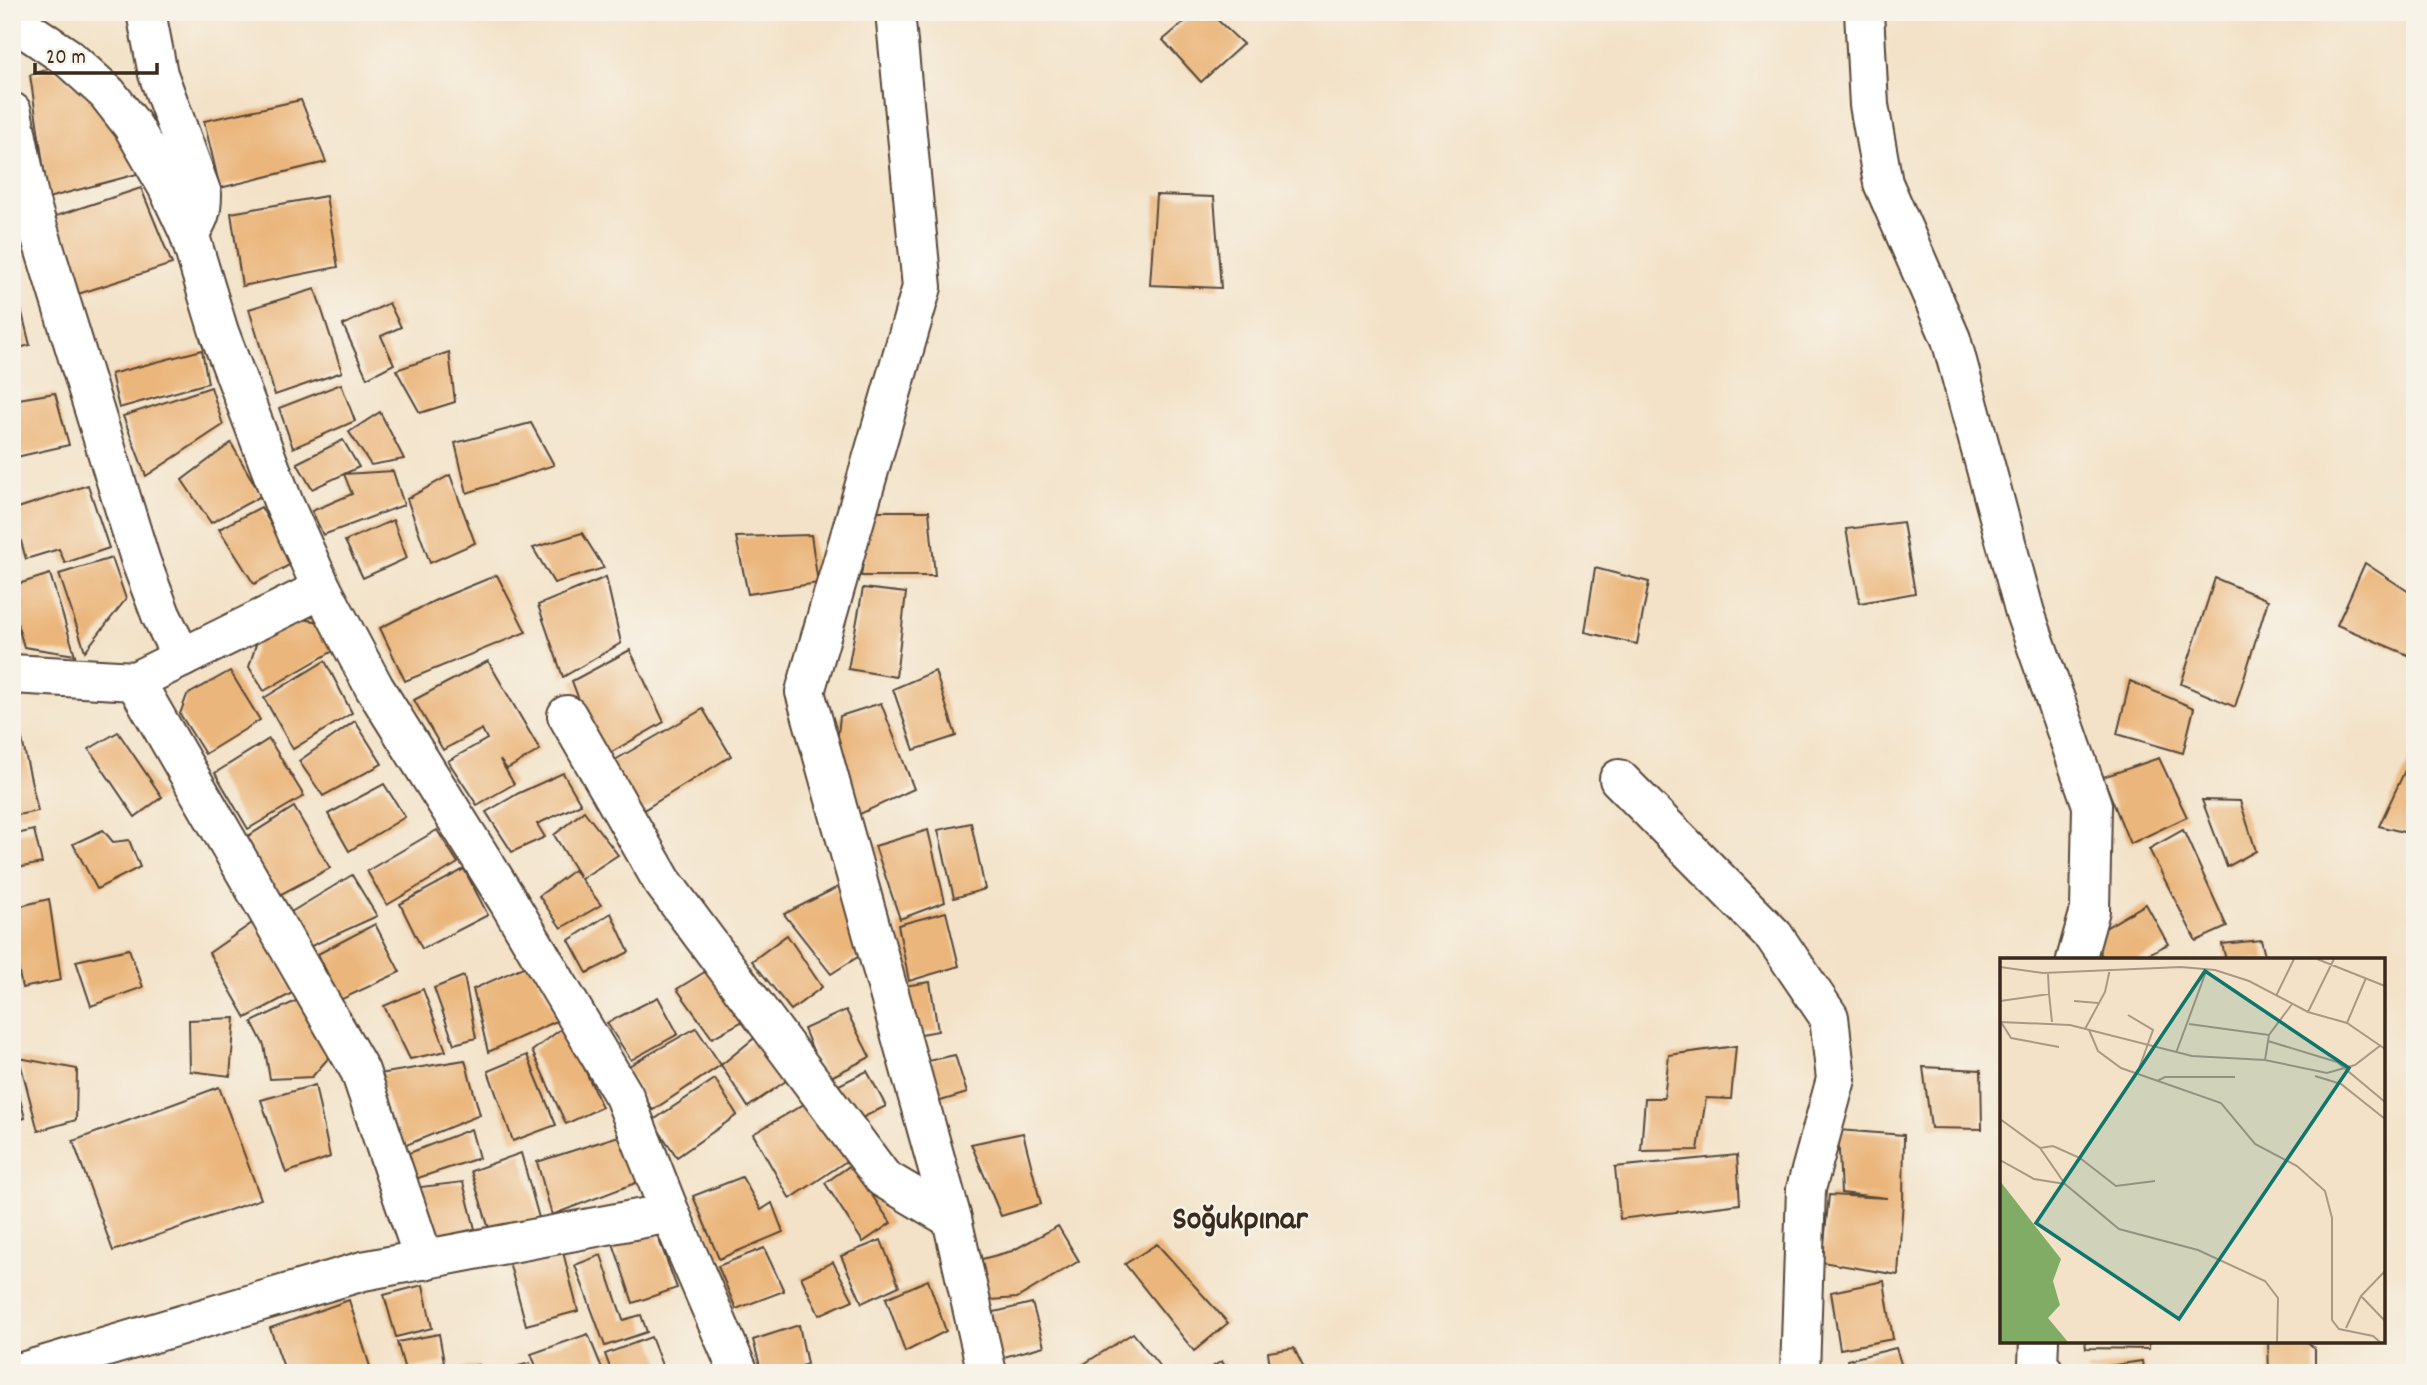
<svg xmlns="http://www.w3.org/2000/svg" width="2427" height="1385" font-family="Dekko,sans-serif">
<rect width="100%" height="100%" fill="#f7f3e8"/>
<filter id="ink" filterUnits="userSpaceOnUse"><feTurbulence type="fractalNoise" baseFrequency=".0143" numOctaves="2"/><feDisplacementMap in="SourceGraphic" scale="14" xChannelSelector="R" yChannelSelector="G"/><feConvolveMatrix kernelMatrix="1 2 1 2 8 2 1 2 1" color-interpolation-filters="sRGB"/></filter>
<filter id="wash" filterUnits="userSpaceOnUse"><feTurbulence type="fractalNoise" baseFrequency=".00686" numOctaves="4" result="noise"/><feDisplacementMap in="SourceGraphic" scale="28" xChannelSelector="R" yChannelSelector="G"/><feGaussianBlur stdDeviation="1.57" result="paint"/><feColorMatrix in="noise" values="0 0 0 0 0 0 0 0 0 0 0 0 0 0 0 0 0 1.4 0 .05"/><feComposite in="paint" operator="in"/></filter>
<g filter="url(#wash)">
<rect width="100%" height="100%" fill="#f3e2c8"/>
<g id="blocks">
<g fill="#ebb67c">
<polygon points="1196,12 1209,12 1243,44 1201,82 1163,40"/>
<polygon points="52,68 118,121 137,174 48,198 30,75"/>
<polygon points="301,100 326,162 220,188 204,121"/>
<polygon points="141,188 172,264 75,295 47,219"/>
<polygon points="1156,195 1214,197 1221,288 1150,285"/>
<polygon points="326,196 338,267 242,286 231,213"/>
<polygon points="315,289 342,372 275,395 249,309"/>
<polygon points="17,293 30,345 12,350 12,294"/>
<polygon points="389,303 401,327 381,336 394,364 367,378 343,325"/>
<polygon points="202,350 208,383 119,408 111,374"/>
<polygon points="449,352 455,402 420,413 396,370"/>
<polygon points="341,384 355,421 293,448 279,408"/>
<polygon points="211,387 223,425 146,476 123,416"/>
<polygon points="55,393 69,445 12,458 12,400"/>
<polygon points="380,412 404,459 371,465 349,432"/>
<polygon points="531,423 554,465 467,493 455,443"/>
<polygon points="343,440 359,467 344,474 393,471 404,505 323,535 312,511 352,494 344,474 312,489 297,463"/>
<polygon points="231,443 261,496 211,523 182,480"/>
<polygon points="450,475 475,543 430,563 407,499"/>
<polygon points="88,485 109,548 65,563 59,549 26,559 12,510"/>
<polygon points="261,507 293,563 254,584 219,529"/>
<polygon points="871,511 929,511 935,576 861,576"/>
<polygon points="393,520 407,558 363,578 345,541"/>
<polygon points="1903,522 1915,593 1860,603 1846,529"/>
<polygon points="582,533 604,568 554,583 533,548"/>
<polygon points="811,535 818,583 748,594 736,537"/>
<polygon points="112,558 126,599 85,651 59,574"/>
<polygon points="2365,563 2415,596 2415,658 2337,625"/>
<polygon points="1595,568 1649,582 1637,644 1585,632"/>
<polygon points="50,574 75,655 24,647 12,605 12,586"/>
<polygon points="497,575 526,632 405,681 380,628 436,600"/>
<polygon points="606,577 621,643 563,677 538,605"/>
<polygon points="2215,578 2268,600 2235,707 2181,684"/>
<polygon points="863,588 906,593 896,677 848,669"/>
<polygon points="293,618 329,623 338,648 264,691 249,667 257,641"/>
<polygon points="630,650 664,722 601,758 572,681"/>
<polygon points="325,661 352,713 293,749 264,698"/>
<polygon points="488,661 540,750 507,769 500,760 514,784 477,805 448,761 487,739 482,729 443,750 414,700"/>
<polygon points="230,671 260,720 205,754 180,714 187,695"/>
<polygon points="935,671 956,736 914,750 893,689"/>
<polygon points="2130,681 2194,708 2183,753 2117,734"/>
<polygon points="881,703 914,789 858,815 836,753 840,716"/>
<polygon points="703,709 731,756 637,814 608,764"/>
<polygon points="12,713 16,713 38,811 12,816"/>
<polygon points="355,721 382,764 323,796 299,761"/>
<polygon points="118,732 162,797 135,817 89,749"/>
<polygon points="269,739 304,796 248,829 215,773"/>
<polygon points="2415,749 2415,835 2379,826"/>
<polygon points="2159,758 2187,817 2130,844 2103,777"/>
<polygon points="563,773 581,804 537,824 545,837 512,852 486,812 519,793"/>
<polygon points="384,784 405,817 349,851 328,814"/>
<polygon points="2202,800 2240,801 2256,851 2227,867"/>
<polygon points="294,807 330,868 274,898 242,840"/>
<polygon points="584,811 618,855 581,879 601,905 561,928 539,896 574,870 580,877 554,835"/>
<polygon points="971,823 985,889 954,898 938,830"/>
<polygon points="34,830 42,863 12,869 12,835"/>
<polygon points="103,830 113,842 129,840 140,867 97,889 73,844"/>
<polygon points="437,830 458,863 387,905 367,871"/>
<polygon points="928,830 945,902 900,919 875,846"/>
<polygon points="2183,830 2227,927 2196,941 2149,849"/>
<polygon points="464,869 488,915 422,949 400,904"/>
<polygon points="352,875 377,916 309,947 291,912"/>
<polygon points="842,885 867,951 831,974 784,914"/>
<polygon points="49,899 61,980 22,988 12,936 12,908"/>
<polygon points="2146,904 2168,944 2137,960 2104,960 2092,936"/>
<polygon points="946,912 959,966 909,981 898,925"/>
<polygon points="611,913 629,952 587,973 569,940"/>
<polygon points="255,921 294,992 246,1018 209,953"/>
<polygon points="375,924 400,972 340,1000 318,954"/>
<polygon points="787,935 822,987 791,1010 752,961"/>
<polygon points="2261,940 2266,960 2226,960 2222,944"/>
<polygon points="129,949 143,987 91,1006 76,961"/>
<polygon points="721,962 756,1014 712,1038 677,989"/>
<polygon points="530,964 559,1020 488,1052 473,989"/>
<polygon points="464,976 476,1038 454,1044 434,988"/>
<polygon points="930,982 938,1031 910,1036 898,987"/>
<polygon points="423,989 446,1051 410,1059 384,1006"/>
<polygon points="658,997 678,1034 631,1060 607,1023"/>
<polygon points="302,998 331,1055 312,1077 270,1079 264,1045 252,1022"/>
<polygon points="846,1010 870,1057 825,1080 804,1029"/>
<polygon points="235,1018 230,1076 190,1071 189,1020"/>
<polygon points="565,1026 602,1107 566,1124 532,1051"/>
<polygon points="696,1028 721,1065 763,1031 796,1074 748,1107 721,1065 653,1110 625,1068"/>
<polygon points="1736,1046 1731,1099 1706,1098 1698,1150 1641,1151 1645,1098 1664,1098 1669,1055"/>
<polygon points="527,1055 556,1125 513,1141 488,1071"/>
<polygon points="955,1055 967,1093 934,1103 919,1063"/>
<polygon points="19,1058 77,1069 76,1120 38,1131"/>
<polygon points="465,1060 480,1115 404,1146 379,1074"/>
<polygon points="1923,1067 1981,1070 1982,1129 1931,1128"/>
<polygon points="12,1069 25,1118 12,1122"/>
<polygon points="867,1071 886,1106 850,1124 831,1089"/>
<polygon points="715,1079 737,1115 677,1157 652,1121"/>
<polygon points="315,1085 330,1157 286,1173 261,1100"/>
<polygon points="219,1087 261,1199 113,1251 73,1141"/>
<polygon points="818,1096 848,1160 790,1199 753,1134"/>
<polygon points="471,1129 479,1158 412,1180 404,1155"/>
<polygon points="1838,1130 1904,1135 1903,1199 1898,1275 1822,1262 1829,1195 1887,1198 1841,1193"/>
<polygon points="1023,1133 1041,1204 1001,1216 971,1144"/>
<polygon points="622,1135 641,1181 552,1215 537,1162"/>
<polygon points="521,1153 539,1218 490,1232 471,1171"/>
<polygon points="1737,1155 1740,1204 1620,1219 1615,1167"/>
<polygon points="851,1165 891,1223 863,1242 825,1183"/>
<polygon points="742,1177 761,1210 772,1203 783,1232 719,1259 693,1196"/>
<polygon points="463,1182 475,1229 421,1242 412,1188"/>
<polygon points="1058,1226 1079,1261 1017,1298 977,1301 967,1263 1012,1251"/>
<polygon points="655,1229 677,1288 633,1303 612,1240"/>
<polygon points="881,1240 899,1286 862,1303 841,1256"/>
<polygon points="561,1244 578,1311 526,1325 508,1258"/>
<polygon points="1157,1244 1228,1323 1194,1351 1125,1264"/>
<polygon points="764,1248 784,1291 736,1309 718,1266"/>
<polygon points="601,1255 623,1320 641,1315 647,1332 605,1346 575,1265"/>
<polygon points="833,1262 853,1300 819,1315 801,1277"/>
<polygon points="928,1280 946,1331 905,1352 886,1298"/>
<polygon points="1884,1281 1893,1339 1840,1349 1831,1292"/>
<polygon points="423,1285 432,1328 396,1337 384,1295"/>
<polygon points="349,1300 372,1373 286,1373 270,1328"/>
<polygon points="1032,1303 1044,1346 993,1360 982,1315"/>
<polygon points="799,1325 807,1364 786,1373 762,1373 753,1340"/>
<polygon points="1133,1333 1165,1373 1082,1373 1079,1367"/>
<polygon points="439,1334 444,1362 405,1370 397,1342"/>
<polygon points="588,1334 604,1373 539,1373 531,1354"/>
<polygon points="651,1337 665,1373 612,1373 605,1354"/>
<polygon points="2085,1341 2149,1341 2149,1349 2086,1348"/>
<polygon points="2268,1341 2307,1341 2315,1349 2315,1373 2269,1373"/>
<polygon points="1294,1348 1306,1373 1271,1373 1268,1352"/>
<polygon points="1896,1348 1904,1373 1849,1373 1847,1360"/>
<polygon points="1222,1361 1228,1373 1203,1373"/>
<polygon points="2142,1361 2144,1373 2088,1373 2087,1369"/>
<polygon points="530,1363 533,1373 495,1373 495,1372"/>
<polygon points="479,1365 481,1373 446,1373 446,1371"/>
</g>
</g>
</g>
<g filter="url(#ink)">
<use href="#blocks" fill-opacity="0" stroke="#574638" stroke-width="2"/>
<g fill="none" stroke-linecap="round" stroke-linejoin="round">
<defs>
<g id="street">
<path d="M146,12L158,74L202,194C202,211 199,220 189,233"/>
<polyline points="895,12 922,287 805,692 952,1219 987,1373"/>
<polyline points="1864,12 1869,105 1883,183 1951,339 2025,613 2092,805 2090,910 2076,960"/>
<polyline points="12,112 30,202 141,562 161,615 182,658"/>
<polyline points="12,674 135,681 322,589"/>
<polyline points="135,681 360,1071 424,1260"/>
<polyline points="567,715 662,881 883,1178 952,1219"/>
<polyline points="1619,779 1774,936 1829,1017 1836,1079 1806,1189 1800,1373"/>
<polyline points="2039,1341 2038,1364 2045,1373"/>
<polyline points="19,1373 363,1271 670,1213"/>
</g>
<polyline id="secondary" points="12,20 67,57 107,93 132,125 167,186 189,233 219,332 284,504 322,589 374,687 508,901 624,1096 670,1213 739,1373"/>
</defs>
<use href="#street" stroke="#574638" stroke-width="42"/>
<use href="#secondary" stroke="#574638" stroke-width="42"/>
<use href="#street" stroke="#fff" stroke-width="38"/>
<use href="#secondary" stroke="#fff" stroke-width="38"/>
</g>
</g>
<g text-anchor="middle" stroke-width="5" stroke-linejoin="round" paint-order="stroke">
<g font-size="33" font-weight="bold" fill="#3b2a1e" stroke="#f7f3e8">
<text x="1240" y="1228">Soğukpınar</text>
</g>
</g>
<g transform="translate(2000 958)">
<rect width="385" height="385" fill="#f3e2c8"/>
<path d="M0,223L61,301L53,323L60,347L48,360L68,384H0Z" fill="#80ac65"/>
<path fill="none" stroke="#a99884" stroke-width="2" d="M317,1L385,28M0,9L43,15L181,9L215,12L249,23L308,54L347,65L385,91M48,15L49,36M276,38L294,1M0,43L49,36L52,64M74,43L98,45M308,54L334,1M128,57L153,72L137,116M0,64L70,67L192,98L265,102L327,115L355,107L381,87M1,64L11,80L59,89M347,65L366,20M189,66L269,77M85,71L105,34L110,11M89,72L98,93L121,110L221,145L255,186L297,208L325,233L332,260V362L339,371L373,378L380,384M268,83L337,104L385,144M176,95L207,11M265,102L269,77L292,46M315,118L341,126L385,161M157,123L165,119H235M0,161L40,190L65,226L119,271L198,292L265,323L278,340L277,384M40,190L53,188L80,200L116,228L155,223M0,202L34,221L65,226M361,338L385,363M346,370L361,338L385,313"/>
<path fill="#0f766e" fill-opacity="0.15" stroke="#0f766e" stroke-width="3.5" d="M205,13L349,110L179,361L36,265Z"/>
<rect width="385" height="385" fill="none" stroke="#3b2a1e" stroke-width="3.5"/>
</g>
<rect width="2427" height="1385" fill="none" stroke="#f7f3e8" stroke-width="42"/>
<path d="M35 63v10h122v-10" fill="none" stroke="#3b2a1e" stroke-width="3.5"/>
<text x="46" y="63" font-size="21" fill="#3b2a1e" stroke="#f7f3e8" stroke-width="5" paint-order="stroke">20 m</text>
</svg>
